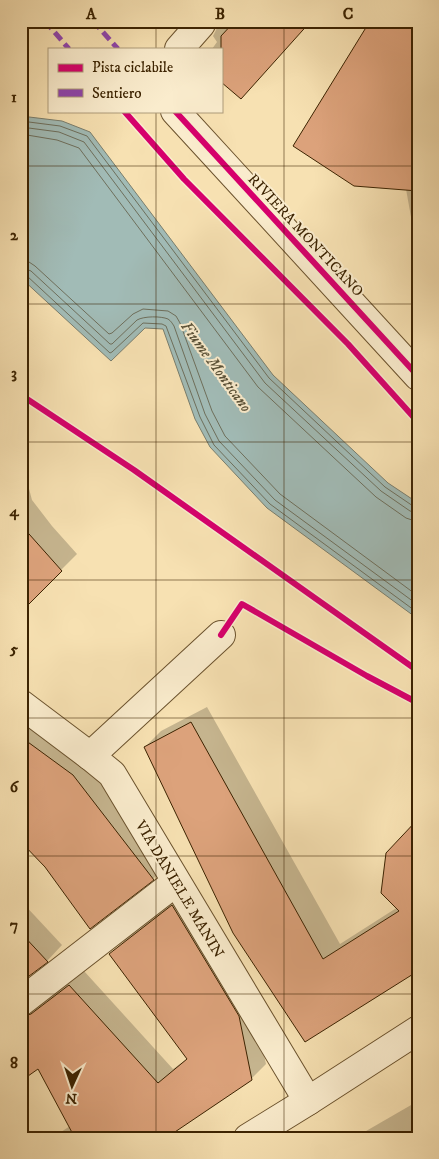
<svg xmlns="http://www.w3.org/2000/svg" width="439" height="1159" font-family="'IM FELL DW Pica',serif">
<rect width="100%" height="100%" fill="#f7e1b2"/>
<filter id="stains"><feTurbulence type="fractalNoise" baseFrequency=".004" numOctaves="4"/><feColorMatrix values="0 0 0 0 .2 0 0 0 0 .09 0 0 0 0 .02 0 0 0 .5 -.17"/></filter>
<radialGradient id="worn" r=".72"><stop offset=".6" stop-color="#630" stop-opacity="0"/><stop offset="1" stop-color="#630" stop-opacity=".3"/></radialGradient>
<polygon fill="#a1bbb6" stroke="#797e6e" points="21,116 62,121 90,132 273,375 388,483 418,503 418,619 267,508 210,447 195,419 163,329 145,328 111,361 21,278"/>
<g fill="#0003">
<polygon points="217,21 311,21 221,49 212,49 217,42 213,36 217,28"/>
<polygon points="418,21 418,233 414,234 406,189"/>
<polygon points="21,459 32,500 52,526 77,554 21,610"/>
<polygon points="207,707 340,944 398,907 418,821 418,969 306,1041 145,747 161,731"/>
<polygon points="21,711 88,760 168,863 153,879 46,866 21,840"/>
<polygon points="187,892 252,1001 266,1064 251,1079 164,1138 52,1138 70,1126 21,1017 35,1003 39,1004 46,1000 84,971 173,1069 188,1058 111,954 125,940"/>
<polygon points="21,901 62,945 47,961 21,982"/>
<polygon points="418,1101 418,1138 354,1138"/>
</g>
<g fill="none" stroke-linecap="round" stroke-linejoin="round">
<g stroke="#6e6f5c" stroke-width="1">
<polyline points="21,121 60,126 87,136 269,378 385,487 413,506 418,507"/>
<polyline points="21,127 59,132 84,142 265,383 381,491 410,511 418,513"/>
<polyline points="21,134 57,140 79,148 258,387 376,497 406,518 412,520 418,521"/>
<polyline points="21,261 29,262 35,266 109,334 112,333 133,314 143,309 168,311 176,316 180,323 212,411 225,436 280,494 418,596"/>
<path d="M21,268L26,269L31,271L110,344H112L137,320C144,316 161,316 168,319C171,321 172,323 174,326L205,414L219,441L275,500L418,605"/>
<polyline points="21,275 27,276 110,353 112,352 143,323 162,324 166,326 200,417 214,445 270,504 418,613"/>
</g>
</g>
<g fill="#dca27b" stroke="#3c2301">
<polygon points="235,21 311,21 241,99 221,82 221,36"/>
<polygon points="370,21 418,21 418,191 354,186 293,146"/>
<polygon points="21,525 62,571 21,612"/>
<polygon points="191,722 323,959 399,911 381,893 386,853 418,819 418,971 305,1042 233,933 144,747"/>
<polygon points="21,737 73,775 154,880 90,929 45,867 21,842"/>
<polygon points="172,905 239,1016 252,1080 166,1138 75,1138 38,1069 21,1081 21,1017 31,1014 69,985 158,1083 187,1059 109,954"/>
<polygon points="21,933 48,962 21,982"/>
</g>
<g fill="none" stroke-linecap="round" stroke-linejoin="round">
<defs>
<g id="minor">
<polyline points="179,49 201,24"/>
<polyline points="175,111 418,376"/>
<polyline points="21,704 90,756 112,774 308,1101"/>
<polyline points="90,756 221,635"/>
<polyline points="21,1002 176,882"/>
<polyline points="248,1138 308,1101 418,1030"/>
</g>
</defs>
<use href="#minor" stroke="#6b522d" stroke-width="30"/>
<use href="#minor" stroke="#faeccd" stroke-width="28"/>
<g stroke="#8e44ad" stroke-width="5" stroke-dasharray="10 5" stroke-linecap="butt">
<polyline points="45,21 69,49"/>
<polyline points="93,21 118,49"/>
<polyline points="201,24 203,21"/>
</g>
<defs>
<g id="cycleway">
<polyline points="124,111 184,179 348,344 418,422"/>
<polyline points="175,111 418,376"/>
<polyline points="21,395 134,470 418,671"/>
<polyline points="221,635 242,604 367,676 418,703"/>
</g>
</defs>
<use href="#cycleway" stroke="#faeccd" stroke-width="9"/>
<use href="#cycleway" stroke="#d6006c" stroke-width="6"/>
</g>
<path fill="none" stroke="#3c2301" stroke-width="1" stroke-opacity="0.55" d="M156,21V49M284,21V1138M156,111V1138M21,166H418M21,304H418M21,442H418M21,580H418M21,718H418M21,856H418M21,994H418"/>
<g text-anchor="middle" stroke-width="4" stroke-linejoin="round" paint-order="stroke">
<g font-size="15" fill="#3c2301" stroke="#faeccd">
<text transform="translate(306 235) rotate(47)" y="5">RIVIERA MONTICANO</text>
<text transform="translate(180 889) rotate(59)" y="5">VIA DANIELE MANIN</text>
</g>
<g font-size="16" font-style="italic" fill="#5a5137" stroke="#faeccd">
<text transform="translate(217 366) rotate(54)" y="6">Fiume Monticano</text>
</g>
</g>
<rect width="439" height="1159" fill="none" stroke="#f7e1b2" stroke-width="55"/>
<rect x="48" y="48" width="175" height="65" fill="#faeccd" stroke="#ae9c7b"/>
<rect x="58" y="64" width="25" height="8" fill="#d6006c" stroke="#ae9c7b"/>
<text x="92" y="72" font-size="15" fill="#3c2301">Pista ciclabile</text>
<rect x="58" y="89" width="25" height="8" fill="#8e44ad" stroke="#ae9c7b"/>
<text x="92" y="98" font-size="15" fill="#3c2301">Sentiero</text>
<g transform="translate(72 1086) rotate(183)" stroke="#faeccd" stroke-width="4" paint-order="stroke">
<path d="M0-4L9 19L0 12L-9 19Z" fill="#3c2301"/>
<text y="-8" font-size="14" font-weight="bold" text-anchor="middle" fill="#3c2301">N</text>
</g>
<rect x="28" y="28" width="384" height="1104" fill="none" stroke="#3c2301" stroke-width="2"/>
<g font-size="16" text-anchor="middle" font-weight="bold" fill="#3c2301">
<text x="91" y="19">A</text>
<text x="220" y="19">B</text>
<text x="348" y="19">C</text>
<text x="14" y="102">1</text>
<text x="14" y="240">2</text>
<text x="14" y="378">3</text>
<text x="14" y="516">4</text>
<text x="14" y="654">5</text>
<text x="14" y="792">6</text>
<text x="14" y="930">7</text>
<text x="14" y="1068">8</text>
</g>
<rect width="100%" height="100%" filter="url(#stains)"/>
<rect width="100%" height="100%" fill="url(#worn)"/>
</svg>
